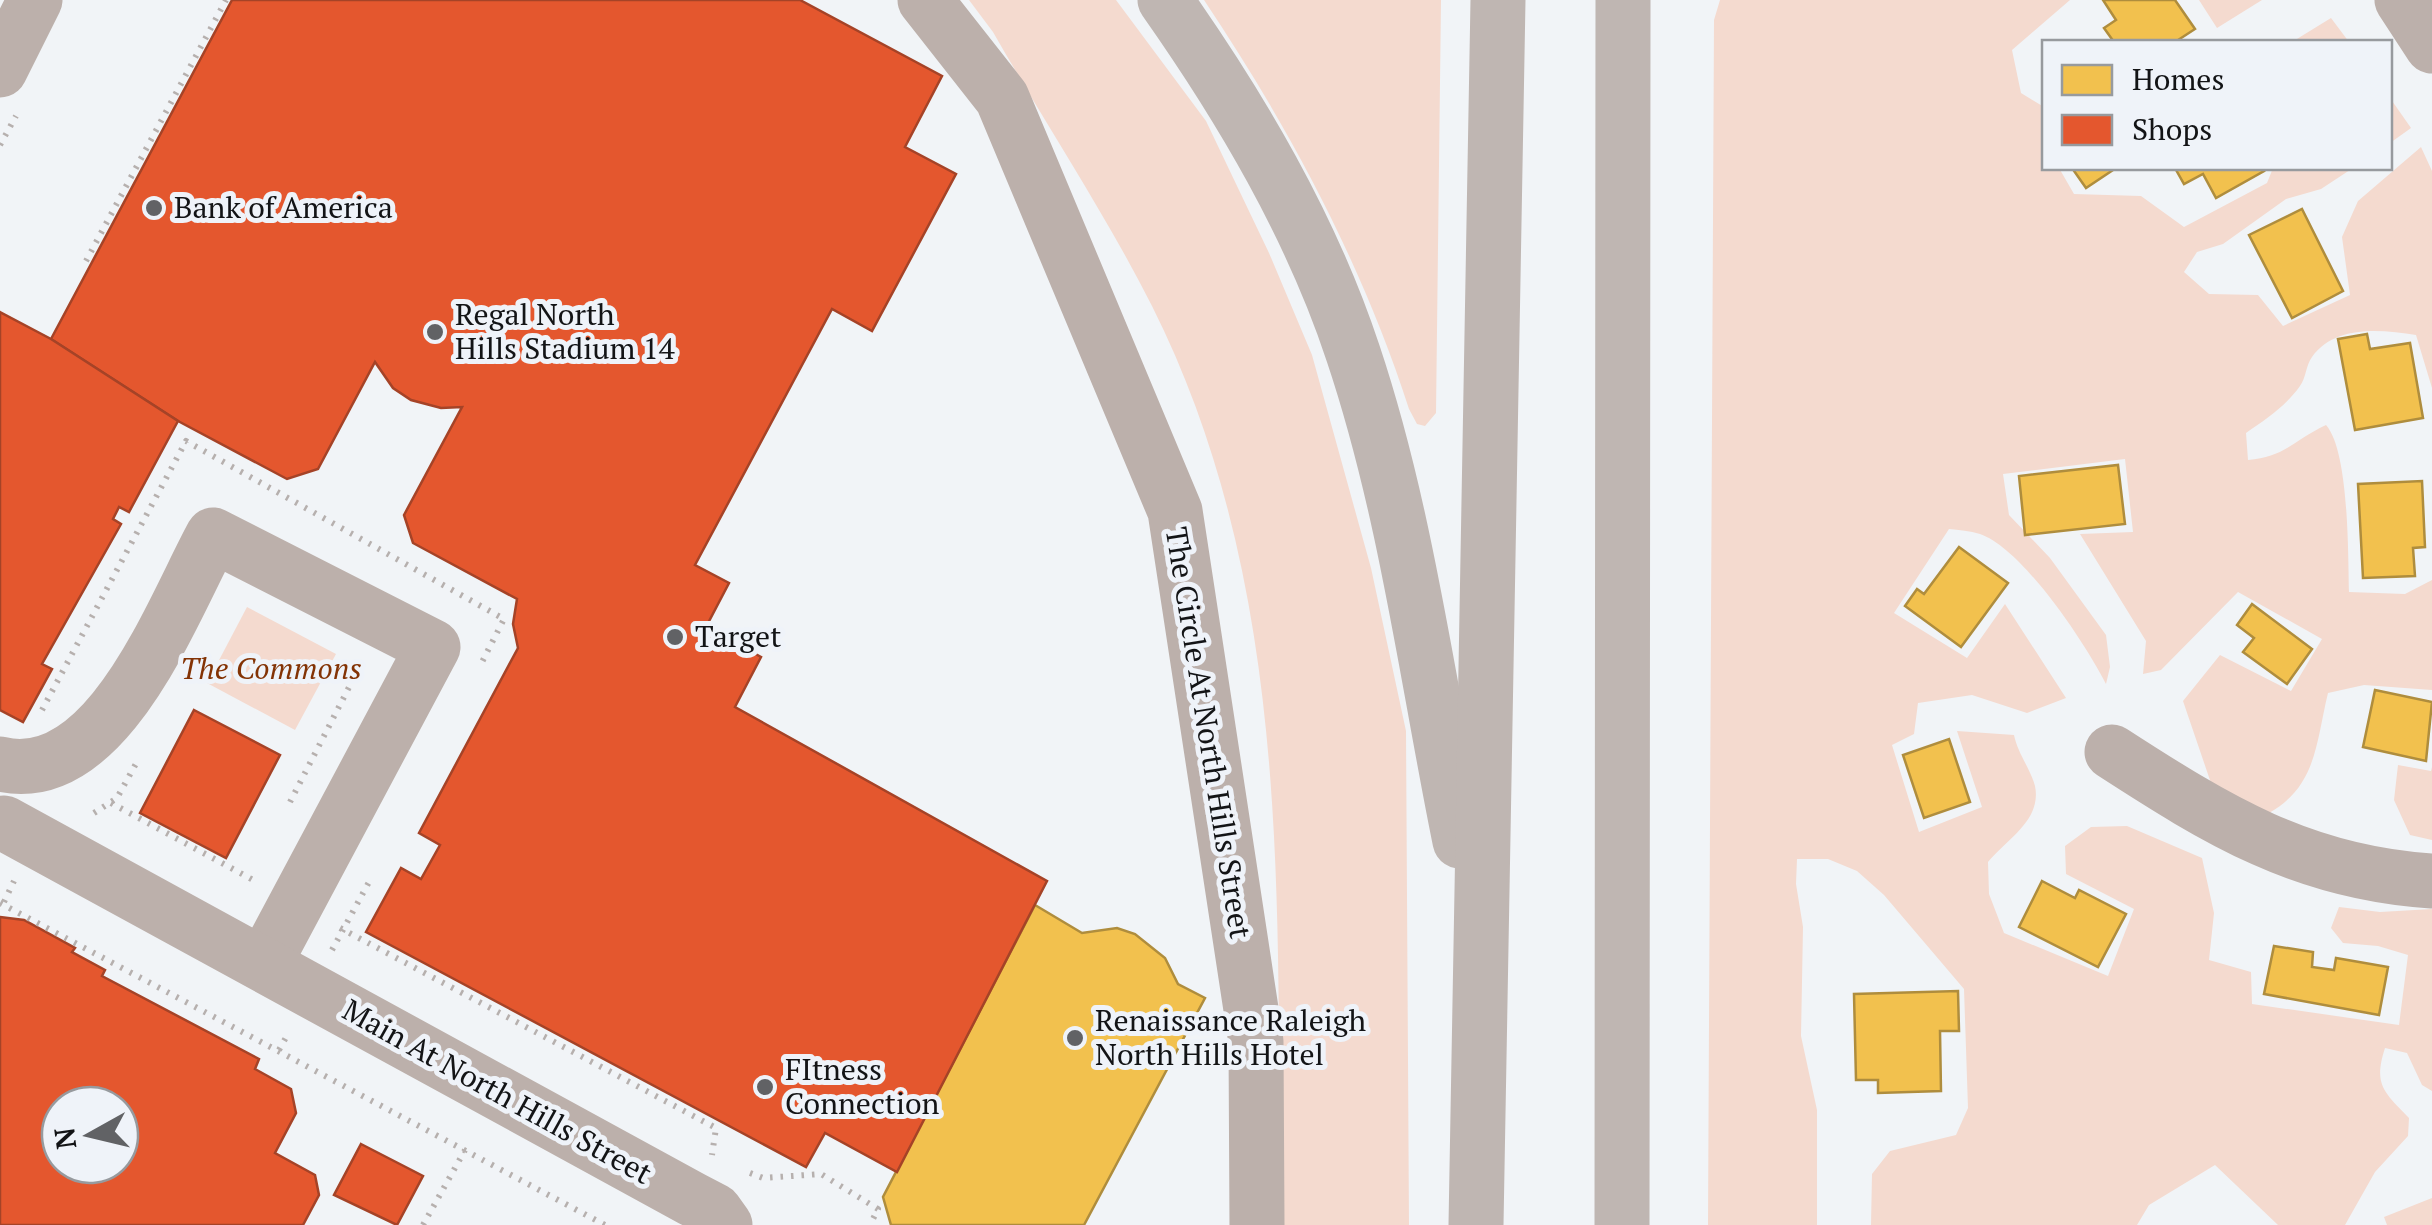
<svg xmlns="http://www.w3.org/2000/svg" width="2432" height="1225" font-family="'PT Serif',serif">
<rect width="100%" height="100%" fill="#f1f4f7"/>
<g fill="#f4dacf">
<path d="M969,0H1116L1206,121L1269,253L1312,355L1371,568L1406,731L1409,1225H1280C1276,914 1296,593 1152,306C1105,213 1045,123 993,32Z"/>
<path d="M1204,0H1441L1436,413L1425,426L1417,424L1409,409C1362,263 1289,127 1204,0Z"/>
<path d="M1720,0H2070L2012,50L2021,93L2044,107V168H2059L2074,194L2141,196L2184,227L2267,183L2273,168H2353L2321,189L2286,199L2223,244L2197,252L2184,272L2209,294L2258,295L2283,326L2350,295L2342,237L2358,201L2421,147L2432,171V388L2416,335C2382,330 2336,324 2312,357C2306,365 2306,378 2300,386C2285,407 2266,419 2246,433L2248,460C2285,457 2294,440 2326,425C2349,451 2348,553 2349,592L2405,594L2432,580V690L2364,685L2328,693C2316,742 2317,786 2269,813L2213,789L2183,701L2220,655L2291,691L2322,639L2238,592L2161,670L2143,674L2146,641L2080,534L2133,532L2125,459L2003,474L2009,515L2050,558L2106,635L2110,667L2106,684C2085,643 2023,549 1980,534C1970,531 1959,530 1949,529L1894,613L1967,658L2005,604L2066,698L2027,713L1972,695L1918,703L1914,734L1892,745L1919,832L1982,807L1957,731L2014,735C2018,754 2030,768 2035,786C2042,820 2007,839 1988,862L1989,894L2004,933L2108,976L2134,909L2066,874L2065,846L2091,827L2127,826L2202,858L2214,913L2209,960L2251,972L2252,1004L2399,1025L2408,955L2378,946L2343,943L2331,928L2339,907L2380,912L2432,909V1091L2422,1085L2407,1053L2385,1048C2373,1085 2384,1092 2409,1118L2408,1136L2375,1172L2345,1225H2278L2215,1165L2149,1205L2137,1225H1871L1872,1174L1890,1151L1956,1135L1968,1108L1964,989L1884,895L1857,871L1828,859H1797L1796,884L1803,927L1801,1036L1817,1110V1225H1708L1714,20Z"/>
<polygon points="2199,0 2262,0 2217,28"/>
<polygon points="2331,18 2349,42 2292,42"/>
<polygon points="2390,98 2411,128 2390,143"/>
<polygon points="247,607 336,654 295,730 207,683"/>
<polygon points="2398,765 2431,771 2432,767 2432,840 2410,835 2394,800"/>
<polygon points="2432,1198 2432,1225 2387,1225 2384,1217"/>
</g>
<g fill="#f2c14e" stroke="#af8d3d" stroke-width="2.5">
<polygon points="2103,0 2175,0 2195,29 2175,42 2114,42 2104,28 2116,20"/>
<polygon points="2072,168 2116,168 2086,188"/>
<polygon points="2175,168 2262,168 2264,171 2216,198 2203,174 2184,184"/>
<polygon points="2302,209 2343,291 2292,318 2249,235"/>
<polygon points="2367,334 2370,349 2410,343 2423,418 2355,430 2338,339"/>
<polygon points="2118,465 2125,524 2025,535 2019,476"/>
<polygon points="2422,481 2425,547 2413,548 2415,576 2363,578 2358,484"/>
<polygon points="1959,547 2008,583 1961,647 1905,606 1917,589 1924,594"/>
<polygon points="2252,604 2312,649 2287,684 2243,652 2254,638 2237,625"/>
<polygon points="2375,690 2432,702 2426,761 2363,747"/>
<polygon points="1949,739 1970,802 1924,818 1903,755"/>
<polygon points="2042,881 2075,898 2079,890 2126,914 2098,967 2019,927"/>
<polygon points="1035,905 1082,933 1117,928 1135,934 1165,958 1178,984 1205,998 1084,1225 891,1225 883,1197"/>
<polygon points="2274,946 2313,952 2312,967 2334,970 2336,958 2388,967 2379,1015 2264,994"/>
<polygon points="1958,991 1959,1031 1940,1031 1941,1091 1878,1093 1878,1080 1856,1080 1854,994"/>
</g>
<g fill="#e4572e" stroke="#a54327" stroke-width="2.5" fill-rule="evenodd">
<polygon points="232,0 800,0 942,76 905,147 956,174 872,331 832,309 695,565 729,583 706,627 761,657 735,707 1047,881 897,1172 825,1133 806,1167 366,932 401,868 421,879 440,845 419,833 518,648 513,624 517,599 413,543 404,515 462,407 441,408 411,400 393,388 375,362 318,469 287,479 178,421 51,339"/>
<polygon points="0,312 51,339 178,421 129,512 119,507 113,519 121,524 42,664 52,669 23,722 0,710"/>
<polygon points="194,710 280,755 226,858 140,813"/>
<path d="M0,917L24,920L75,948L72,952L105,970L102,976L259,1059L255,1069L291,1089L296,1113L275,1153L315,1175L319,1195L303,1225H0ZM60,1105H120V1165H60Z"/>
<polygon points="361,1144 423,1176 397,1225 334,1195"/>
</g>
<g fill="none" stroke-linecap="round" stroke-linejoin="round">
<g stroke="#b6b0ae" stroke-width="6" stroke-dasharray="2.5 8" stroke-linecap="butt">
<polyline points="0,145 16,116"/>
<polyline points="86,261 226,0"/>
<polyline points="42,710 186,441 504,619 482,662"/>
<polyline points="290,802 362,662"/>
<polyline points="111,803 255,881"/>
<polyline points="94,813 117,798 138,760"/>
<polyline points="4,902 14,881"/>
<polyline points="0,903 605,1225"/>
<polyline points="340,928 716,1128 712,1155"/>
<polyline points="332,950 369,882"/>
<polyline points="279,1050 289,1032"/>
<polyline points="750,1173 763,1178 821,1174 878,1209 870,1225"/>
<polyline points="423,1225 465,1150"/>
</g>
<g stroke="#bcb0ab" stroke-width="55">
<polyline points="925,0 1002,98 1175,511 1256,1042 1257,1225"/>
<polyline points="2402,0 2432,46"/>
<polyline points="0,70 35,0"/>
<path d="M2112,752C2217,820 2303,873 2432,881"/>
<path d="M0,764C107,790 173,608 213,535L433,647L264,964"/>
<polyline points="4,823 692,1199 715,1211 725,1225"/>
</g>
<g stroke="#bfb6b2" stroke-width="55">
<path d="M1165,0C1241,108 1311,226 1353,353C1406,511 1427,679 1460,841"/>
<polyline points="1476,1225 1498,0"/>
<polyline points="1622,1225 1623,0"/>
</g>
</g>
<g fill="#616265" stroke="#eff3f9" stroke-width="4">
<circle cx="154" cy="208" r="10"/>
<circle cx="435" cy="332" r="10"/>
<circle cx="675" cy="637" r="10"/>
<circle cx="1075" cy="1038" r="10"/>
<circle cx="765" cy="1087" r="10"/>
</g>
<g text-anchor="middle" stroke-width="10" stroke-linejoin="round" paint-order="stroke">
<g font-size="30" fill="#131416" stroke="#eff3f9" text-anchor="start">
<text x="174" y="218">Bank of America</text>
<text x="455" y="325">Regal North<tspan x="455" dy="34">Hills Stadium 14</tspan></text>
<text x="695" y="647">Target</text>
<text x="1095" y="1031">Renaissance Raleigh<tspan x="1095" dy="34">North Hills Hotel</tspan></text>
<text x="785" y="1080">FItness<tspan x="785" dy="34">Connection</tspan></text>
</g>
<g font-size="30" font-style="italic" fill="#833305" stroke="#eff3f9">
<text x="271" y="679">The Commons</text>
</g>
<g font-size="30" fill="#131416" stroke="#eff3f9">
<text transform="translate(1208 733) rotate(81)" y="10">The Circle At North Hills Street</text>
<text transform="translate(497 1092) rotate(29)" y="10">Main At North Hills Street</text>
</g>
</g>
<rect x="2042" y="40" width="350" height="130" fill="#eff3f9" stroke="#979a9e" stroke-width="2.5"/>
<rect x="2062" y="65" width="50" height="30" fill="#f2c14e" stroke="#979a9e" stroke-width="2.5"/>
<text x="2132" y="90" font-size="30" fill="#131416">Homes</text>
<rect x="2062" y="115" width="50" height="30" fill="#e4572e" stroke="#979a9e" stroke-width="2.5"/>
<text x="2132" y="140" font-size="30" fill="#131416">Shops</text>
<g transform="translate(90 1135) rotate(262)"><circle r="48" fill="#eff3f9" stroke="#979a9e" stroke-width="2.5"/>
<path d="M0-8L18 38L0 25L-18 38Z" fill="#616265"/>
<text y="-15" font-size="28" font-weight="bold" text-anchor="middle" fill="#131416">N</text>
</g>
</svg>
